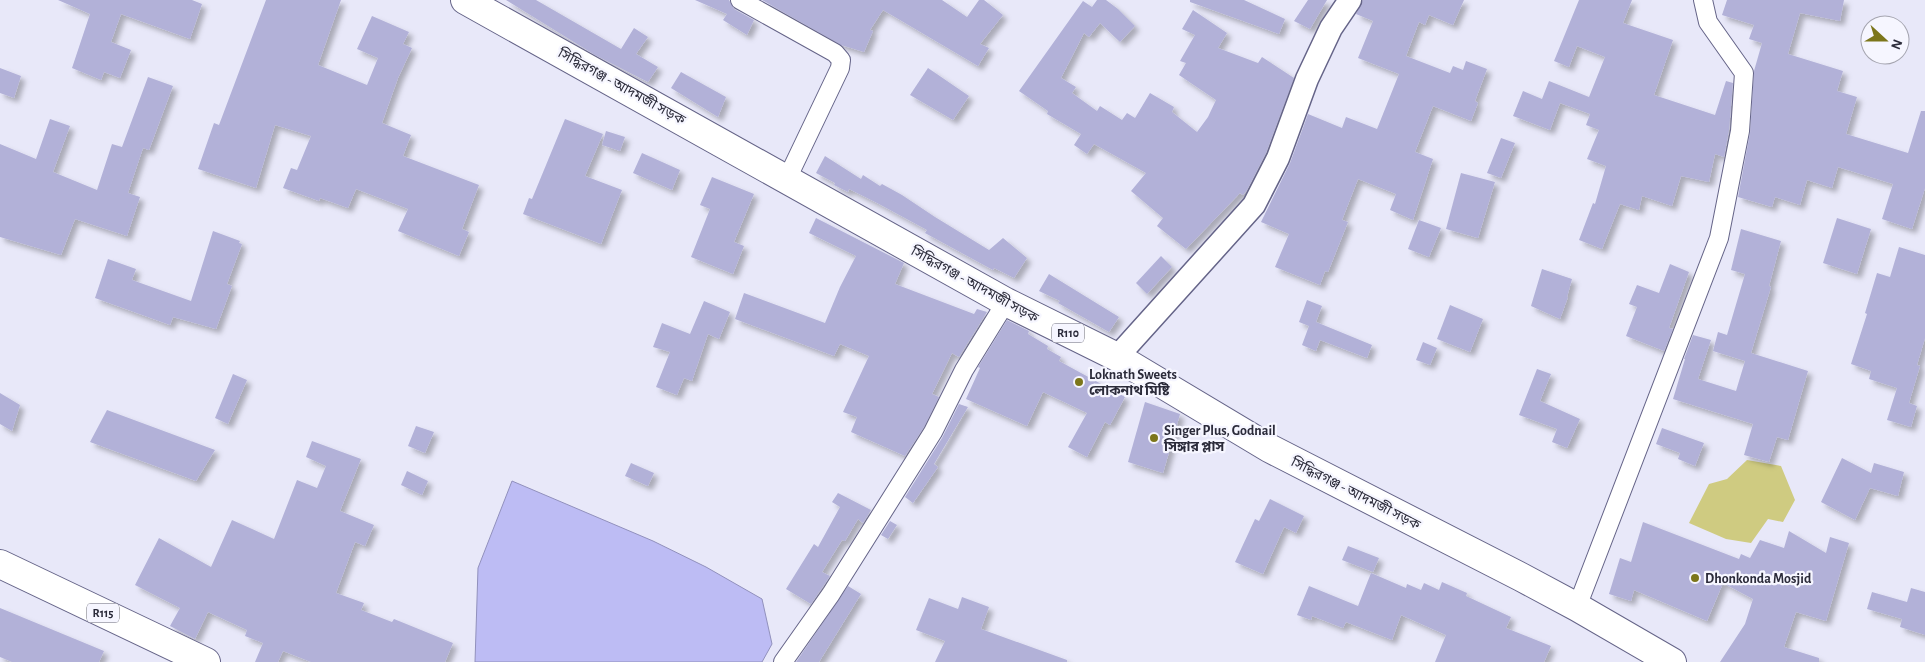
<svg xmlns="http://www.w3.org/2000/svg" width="1925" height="662" font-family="'Alegreya Sans','Noto Sans Bengali',sans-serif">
<defs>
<filter id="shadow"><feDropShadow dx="4.5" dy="4.5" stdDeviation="2.5" flood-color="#0004"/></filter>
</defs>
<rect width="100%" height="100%" fill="#e8e8f9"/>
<polygon fill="#cfcb81" points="1747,460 1781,466 1795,500 1783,522 1768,519 1751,543 1726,539 1689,523 1709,484 1727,479"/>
<polygon fill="#bdbcf4" stroke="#9190bc" points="512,481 653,541 706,567 762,599 772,644 762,662 475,662 478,568"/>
<g fill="#b2b1d8" filter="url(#shadow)">
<polygon points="58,0 192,0 202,4 190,39 121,14 111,42 131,50 120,78 104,72 101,80 72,68 90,14"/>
<polygon points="266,0 341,0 318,65 367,85 378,58 357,49 372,16 409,32 403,44 412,48 398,78 382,123 411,135 403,156 479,185 462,229 469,232 459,256 398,231 408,209 356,189 348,208 320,198 319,201 283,188 291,168 297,170 311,136 275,125 256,188 198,169 214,123 219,125"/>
<polygon points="506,0 536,0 621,49 634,28 648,37 636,54 658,67 648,82 595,55"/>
<polygon points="695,0 729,0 734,9 754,20 747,35 723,20 727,14"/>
<polygon points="762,0 942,0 967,17 979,0 984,0 1003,15 980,44 989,48 978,66 883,10 870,30 873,31 864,52 841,45"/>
<polygon points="1097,0 1106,0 1118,9 1135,26 1120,42 1100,23 1089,37 1084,33 1061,78 1076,87 1072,93 1097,111 1100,106 1122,120 1127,113 1135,118 1150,93 1174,107 1172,112 1197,132 1208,117 1216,100 1179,75 1186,63 1180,61 1195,35 1182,29 1193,10 1227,33 1218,48 1258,63 1262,57 1294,78 1266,153 1247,190 1243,195 1240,193 1186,249 1157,226 1163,218 1131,191 1146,173 1094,144 1087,154 1074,145 1081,134 1047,114 1048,111 1019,91 1083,1 1092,7"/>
<polygon points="1190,0 1244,0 1285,19 1279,34 1190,2"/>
<polygon points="1308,0 1327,0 1310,29 1294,21"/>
<polygon points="1363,0 1464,0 1453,25 1429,15 1425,25 1419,22 1406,56 1450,73 1453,66 1463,70 1466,61 1487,69 1475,101 1478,103 1471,121 1433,106 1415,152 1433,159 1413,220 1390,210 1396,194 1358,179 1342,220 1348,222 1328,272 1325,271 1320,285 1275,267 1289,234 1261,222 1290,163 1308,114 1342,128 1346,117 1377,129 1399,74 1358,58 1373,21 1356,14"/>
<polygon points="1579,0 1632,0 1623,23 1673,40 1654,95 1715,115 1726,81 1733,83 1729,130 1724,157 1715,154 1709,182 1681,176 1672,206 1642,196 1639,210 1620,204 1602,249 1579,240 1593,203 1595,204 1606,166 1587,159 1599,130 1586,125 1590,114 1560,103 1550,130 1513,116 1523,91 1542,99 1549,81 1589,97 1605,57 1577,46 1569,67 1554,61"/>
<polygon points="1727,0 1844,0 1840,21 1800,13 1788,54 1843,71 1837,91 1857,97 1846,134 1908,153 1921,111 1925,111 1925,188 1912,229 1882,219 1893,184 1838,167 1832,188 1807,180 1800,205 1775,197 1772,207 1738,197 1750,133 1754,71 1762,43 1749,39 1754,25 1722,15"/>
<polygon points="0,68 21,76 14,98 0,93"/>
<polygon points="928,68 969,96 953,120 910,95"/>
<polygon points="681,72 726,97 718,117 671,88"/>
<polygon points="148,77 173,86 149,150 143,148 128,193 140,197 127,236 75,219 61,255 0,237 0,144 36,159 50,119 70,126 53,172 97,190 112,144 122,147"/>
<polygon points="565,119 603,134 585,176 622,190 601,244 523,214 529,198 532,199"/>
<polygon points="606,131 625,137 620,151 602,145"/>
<polygon points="1501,138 1515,143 1501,178 1487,173"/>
<polygon points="642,153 680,170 672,190 633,173"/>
<polygon points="825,156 861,179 863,175 880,186 882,184 902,195 935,217 989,250 1003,238 1027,258 1014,278 994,268 993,270 925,233 927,230 879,204 849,189 848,192 834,185 835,183 816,173"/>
<polygon points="1461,173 1495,182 1478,238 1446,229"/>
<polygon points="712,177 754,194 734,242 744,246 733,274 691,257 710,209 700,205"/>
<polygon points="816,218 904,263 895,284 974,314 977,309 987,312 959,357 952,353 932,394 939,397 924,427 905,456 851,432 857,417 843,412 869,356 840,344 834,356 735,319 744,293 825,323 840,287 856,256 809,233"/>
<polygon points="1837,218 1871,229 1857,274 1823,263"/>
<polygon points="1419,220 1441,228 1429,257 1408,249"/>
<polygon points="1741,229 1781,241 1769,286 1771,287 1751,353 1808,371 1788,440 1777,437 1769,462 1744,455 1753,424 1673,399 1685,359 1684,359 1693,335 1711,340 1698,379 1736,391 1745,361 1713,351 1718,332 1727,335 1745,274 1731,270"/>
<polygon points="213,231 240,241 239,243 242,244 227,284 232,286 216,329 173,317 170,325 95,298 108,259 136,269 132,280 191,301"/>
<polygon points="1899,247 1925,255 1925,338 1917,365 1920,366 1909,403 1917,406 1911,427 1887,420 1897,388 1869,379 1871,371 1851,364 1867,314 1865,313 1877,273 1890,277"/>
<polygon points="1161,256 1172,267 1147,294 1136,283"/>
<polygon points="1670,264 1689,272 1669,328 1673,329 1664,351 1626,336 1637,307 1629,304 1637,285 1659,293"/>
<polygon points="1542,269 1572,279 1567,297 1568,297 1560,319 1531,306"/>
<polygon points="1049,274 1119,317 1109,332 1058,303 1060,301 1039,291"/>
<polygon points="1307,300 1322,306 1316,322 1372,345 1367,358 1320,340 1316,351 1302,345 1309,326 1299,322"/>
<polygon points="704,301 730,312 719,339 708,334 692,381 684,378 677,395 656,387 670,352 653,347 662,323 690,334"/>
<polygon points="1450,305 1483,319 1470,352 1437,339"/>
<polygon points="1007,320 1029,331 1028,334 1048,346 1047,349 1061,357 1059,361 1125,397 1110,425 1105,422 1087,457 1068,447 1087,413 1043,392 1027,426 966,399 980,368 978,367"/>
<polygon points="1423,342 1437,348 1430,365 1416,360"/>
<polygon points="1537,369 1551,374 1540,401 1580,419 1567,448 1552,442 1557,429 1519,415"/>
<polygon points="233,374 247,380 228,424 215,418"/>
<polygon points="0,393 20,405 12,431 0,424"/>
<polygon points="1145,402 1180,414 1163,473 1128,462"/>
<polygon points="959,404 968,407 934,464 938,467 913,503 905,497 942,438"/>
<polygon points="107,410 215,450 196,481 90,442"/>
<polygon points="416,426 434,432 425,453 408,446"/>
<polygon points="1662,428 1704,443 1695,466 1678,459 1680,453 1656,444"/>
<polygon points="312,441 361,459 340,511 374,525 365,546 355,542 336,593 364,603 361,610 392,622 394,619 453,643 445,662 311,662 283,651 278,662 255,662 263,643 245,636 247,630 208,612 195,639 170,626 180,608 135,585 159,538 211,567 232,520 274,539 297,480 317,488 326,466 306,457"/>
<polygon points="1842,458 1871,473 1874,463 1904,472 1898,496 1870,488 1855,520 1821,502"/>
<polygon points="631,463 654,473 648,486 625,476"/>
<polygon points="407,471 428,481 422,495 401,485"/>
<polygon points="838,493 871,510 863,523 858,519 845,541 842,540 822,572 830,576 811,604 786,589 814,544 818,547 840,507 832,502"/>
<polygon points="1270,499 1304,516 1296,533 1284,527 1263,574 1235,562 1255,519 1259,521"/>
<polygon points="890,521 897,525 888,539 881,535"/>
<polygon points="1643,522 1739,559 1741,554 1750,558 1760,540 1784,548 1789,531 1826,553 1830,537 1849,543 1826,621 1796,612 1784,647 1819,658 1819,662 1720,662 1745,624 1753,599 1723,583 1707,621 1634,590 1631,601 1609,594 1620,558 1631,562"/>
<polygon points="1348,546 1379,558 1373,572 1342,560"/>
<polygon points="1371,573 1406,588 1407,584 1421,590 1424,583 1439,590 1442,582 1467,593 1466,596 1511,617 1506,628 1551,646 1544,662 1435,662 1446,635 1401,615 1392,640 1346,622 1343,628 1312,616 1311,620 1297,615 1309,586 1358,606"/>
<polygon points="848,586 861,594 819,662 796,662"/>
<polygon points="1911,588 1925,592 1925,635 1900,627 1902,619 1867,609 1872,592 1907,602"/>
<polygon points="962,597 989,607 981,629 1067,660 1067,662 935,662 945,641 916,630 929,598 958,609"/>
<polygon points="0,608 104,651 99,662 12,662 0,657"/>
</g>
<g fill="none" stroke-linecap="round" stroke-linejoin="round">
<defs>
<g id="minor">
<polyline points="740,0 835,53 841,60 840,68 787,179"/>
<polyline points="1577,607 1719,238 1740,131 1744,73 1708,22 1703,0"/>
<polyline points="783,662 831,594 933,432 964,370 1006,302"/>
</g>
<polyline id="tertiary" points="1117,357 1254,205 1278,158 1307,79 1331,28 1350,0"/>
<g id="primary">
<polyline points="465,0 1006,302 1117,357 1269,448 1521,577 1577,607 1672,662"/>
<polyline points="0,564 206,662"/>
</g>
</defs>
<use href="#minor" stroke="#656488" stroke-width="20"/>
<use href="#tertiary" stroke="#656488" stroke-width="25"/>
<use href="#primary" stroke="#656488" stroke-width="30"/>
<use href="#minor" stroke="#fff" stroke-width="18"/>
<use href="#tertiary" stroke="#fff" stroke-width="22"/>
<use href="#primary" stroke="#fff" stroke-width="28"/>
</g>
<g fill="#7c761b" stroke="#f6f6ff" stroke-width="2">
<circle cx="1079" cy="382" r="5"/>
<circle cx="1154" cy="438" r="5"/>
<circle cx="1695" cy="578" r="5"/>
</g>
<g text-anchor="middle" stroke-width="4.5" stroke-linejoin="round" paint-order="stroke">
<g fill="#f6f6ff" stroke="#686875" stroke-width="1">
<rect x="1052" y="323.5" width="32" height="19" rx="4"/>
<rect x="87" y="603.5" width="32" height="19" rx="4"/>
</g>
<g font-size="12" font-weight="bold" fill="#2b2b3a">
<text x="1068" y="337">R110</text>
<text x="103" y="617">R115</text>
</g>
<g font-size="14" fill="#2b2b3a" stroke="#f6f6ff">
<text transform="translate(622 86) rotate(29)" y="5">সিদ্ধিরগঞ্জ - আদমজী সড়ক</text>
<text transform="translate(975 284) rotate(29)" y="5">সিদ্ধিরগঞ্জ - আদমজী সড়ক</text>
<text transform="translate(1356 493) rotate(27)" y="5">সিদ্ধিরগঞ্জ - আদমজী সড়ক</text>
</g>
<g font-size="14" font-weight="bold" fill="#2b2b3a" stroke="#f6f6ff" text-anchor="start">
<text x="1089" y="379">Loknath Sweets<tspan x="1089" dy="16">লোকনাথ মিষ্টি</tspan></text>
<text x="1164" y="435">Singer Plus, Godnail<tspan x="1164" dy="16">সিঙ্গার প্লাস</tspan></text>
<text x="1705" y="583">Dhonkonda Mosjid</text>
</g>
</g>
<g transform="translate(1885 40) rotate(111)"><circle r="24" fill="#f6f6ff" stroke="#a5a5b0"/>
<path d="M0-4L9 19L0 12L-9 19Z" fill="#7c761b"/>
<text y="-8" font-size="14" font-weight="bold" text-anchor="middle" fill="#2b2b3a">N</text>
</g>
</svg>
